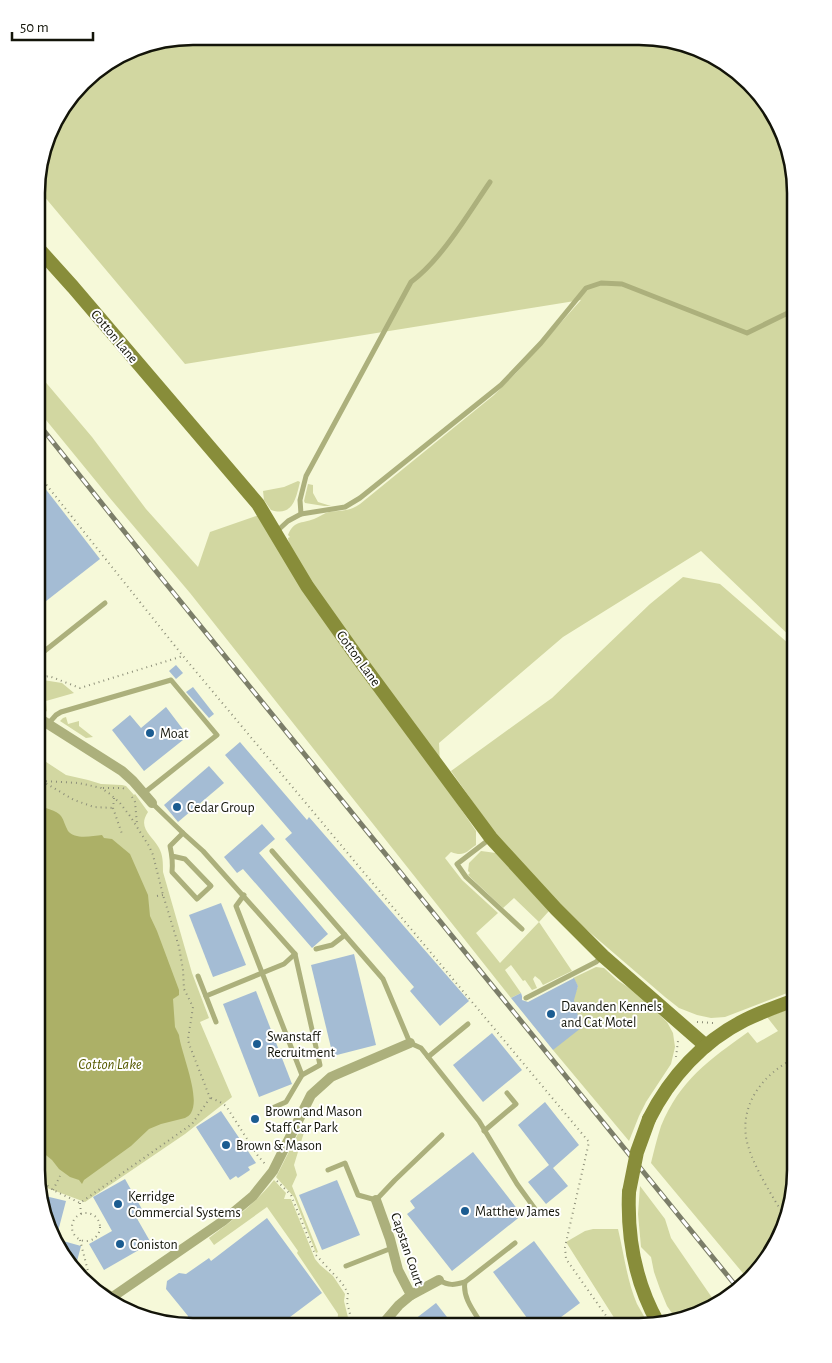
<svg xmlns="http://www.w3.org/2000/svg" width="832" height="1363" font-family="'Alegreya Sans',sans-serif">
<rect width="100%" height="100%" fill="#f6f9d9"/>
<g fill="#d2d7a1">
<path d="M193,36L659,38L734,69L784,134L796,193V642L701,551L563,637L439,743L440,764L303,571L289,544L288,538L290,537L288,535C294,520 301,524 314,519C319,517 324,513 329,512C341,510 349,512 360,504L494,395L516,373L581,300L185,364L38,189V173L53,124L90,75L134,48Z"/>
<path d="M37,372L92,437L146,509L198,567L210,532L259,515L476,831V845C466,852 464,857 451,852L445,858L462,880L498,913L476,933L500,963L539,922L514,898L503,908L468,875L470,873L468,871L469,863L481,851L496,853L549,911L539,922L572,971L543,985L540,980L535,976L533,979L537,988L532,990L525,980L523,981L511,965L505,970L521,993L511,998L190,593L109,497L37,409Z"/>
<path d="M298,481L300,482C296,498 293,517 271,510L264,500L263,491L284,487Z"/>
<polygon points="308,484 313,485 313,493 318,502 331,506 324,506 305,503 304,501"/>
<polygon points="683,577 720,584 796,650 795,990 725,1017 711,1018 697,1015 679,1008 665,997 566,912 502,843 451,771 552,698 650,604"/>
<polygon points="43,680 62,683 74,693 46,701 47,711 45,712 37,706 37,688"/>
<polygon points="66,717 68,724 79,721 79,726 93,737 86,738 60,721 63,718"/>
<path d="M37,756L66,775L88,780L101,784L122,785L126,786L134,795L135,794L148,812C137,828 152,835 159,848C163,855 163,863 163,872L192,973L209,1018L200,1022L232,1097L185,1134L85,1202L39,1185L36,1170Z"/>
<polygon points="596,967 604,968 617,980 634,991 667,1022 673,1033 675,1047 671,1064 646,1102 639,1116 629,1141 553,1050 578,986 573,978"/>
<path d="M795,1007V1180L784,1229L763,1265L747,1278L651,1163C654,1151 657,1138 661,1126C680,1080 709,1060 748,1032L757,1043L778,1031L767,1017Z"/>
<polygon points="302,1126 305,1129 294,1165 297,1175 292,1186 318,1252 316,1253 294,1197 276,1177"/>
<path d="M274,1180L286,1193L284,1199H291L315,1259L320,1265L333,1276L345,1294L344,1301L350,1326H337L338,1314L297,1253L298,1251L267,1207L214,1245L209,1238C234,1219 254,1205 274,1180Z"/>
<polygon points="640,1186 665,1219 671,1238 715,1302 698,1315 676,1319 667,1306 660,1289 654,1272 651,1257 641,1247 638,1214"/>
<path d="M593,1229H618C624,1254 627,1281 637,1304C641,1311 645,1318 649,1325L639,1327H620L566,1242L585,1231Z"/>
</g>
<path fill="#acb067" d="M37,805C44,808 57,810 61,816C64,820 65,826 68,831C75,840 92,836 102,835L104,838L112,839L130,854L148,895L150,916L157,931L179,990V995L173,999L175,1027L179,1035C181,1053 201,1097 191,1113C190,1115 187,1117 185,1118L161,1124L149,1129L131,1146L84,1180L82,1184L79,1180L70,1177L59,1169L52,1160L36,1147Z"/>
<g fill="#a4bcd4">
<polygon points="37,478 100,559 41,605 37,600"/>
<polygon points="176,665 183,673 176,679 169,671"/>
<polygon points="193,687 214,714 209,718 186,692"/>
<polygon points="166,707 188,736 144,771 112,730 130,715 141,728"/>
<polygon points="240,742 307,820 309,817 469,1001 440,1026 410,991 414,987 285,839 292,833 225,755"/>
<polygon points="209,766 224,783 178,822 164,805"/>
<polygon points="262,824 275,839 259,853 328,934 312,948 243,869 237,873 224,857"/>
<polygon points="221,903 246,965 213,977 189,915"/>
<polygon points="354,954 376,1045 333,1056 311,965"/>
<polygon points="574,978 578,986 574,1000 581,1028 553,1050 511,998 521,993 522,996 522,1000 528,1002"/>
<polygon points="256,991 292,1084 259,1097 223,1004"/>
<polygon points="492,1033 522,1070 483,1102 453,1065"/>
<polygon points="545,1102 579,1145 553,1168 568,1186 546,1204 528,1182 549,1165 518,1125"/>
<polygon points="221,1111 256,1163 248,1167 250,1170 238,1178 236,1176 230,1180 196,1127"/>
<polygon points="473,1152 522,1215 452,1271 407,1214 415,1208 410,1201"/>
<polygon points="125,1179 143,1211 135,1215 151,1243 104,1270 89,1244 112,1231 93,1197"/>
<polygon points="337,1180 360,1235 322,1250 299,1195"/>
<polygon points="41,1195 66,1201 56,1239 81,1246 76,1265 48,1229"/>
<polygon points="267,1218 322,1293 278,1326 190,1325 187,1321 188,1316 166,1289 167,1281 179,1273 186,1274 209,1258 211,1261"/>
<polygon points="534,1241 580,1303 549,1326 533,1326 493,1272"/>
<polygon points="436,1303 454,1326 406,1326"/>
</g>
<g fill="none" stroke-linecap="round" stroke-linejoin="round">
<g stroke="#8d8f79" stroke-width="2" stroke-dasharray="1 4" stroke-linecap="butt">
<polyline points="37,473 183,656 589,1142 565,1247 566,1259 614,1327"/>
<polyline points="37,679 49,676 80,688 183,656"/>
<polyline points="37,778 41,781 79,783 101,788 110,794 120,803 130,816 149,846 153,855 163,895 179,947 183,970 184,989 193,1007 188,1039 189,1044 210,1098 192,1124 80,1203 53,1190 38,1178"/>
<polyline points="42,781 74,800 94,807 113,808"/>
<polyline points="103,788 123,788 126,790"/>
<polyline points="132,797 135,802 137,824"/>
<polyline points="114,798 113,808 122,834"/>
<polyline points="157,896 163,895"/>
<polyline points="697,1022 714,1023"/>
<polyline points="676,1057 678,1041 680,1040"/>
<polyline points="211,1098 220,1102 226,1106 258,1156 265,1164"/>
<polyline points="791,1141 795,1137"/>
<polyline points="277,1181 291,1195 315,1254 342,1283 348,1293 347,1302 353,1326"/>
<polyline points="53,1190 60,1176"/>
<polyline points="80,1203 81,1214"/>
<circle cx="86" cy="1227" r="14"/>
<path d="M786,1219C773,1197 750,1162 746,1137C741,1101 765,1073 795,1058"/>
<polyline points="80,1240 90,1279"/>
<polyline points="84,1277 89,1277"/>
</g>
<g stroke="#acb07c" stroke-width="5">
<path d="M301,514L300,500L306,476L411,282C442,259 468,214 490,182"/>
<polyline points="276,532 288,521 301,514 345,507 360,498 501,385 541,343 586,288 601,283 622,284 747,333 796,309"/>
<polyline points="37,657 105,603"/>
<polyline points="48,724 56,715 61,712 171,680 217,735 144,793"/>
<polyline points="152,803 183,833 203,851 295,954 320,1065 302,1075 236,906 244,895"/>
<polyline points="491,838 457,864 466,877 522,929"/>
<polyline points="272,851 383,979 410,1043 421,1048 479,1121 517,1184 538,1213"/>
<path d="M172,856L185,859L211,886L197,899L172,872C173,863 172,855 170,846L183,833"/>
<polyline points="316,949 332,945 345,935"/>
<polyline points="198,976 216,1022"/>
<polyline points="206,996 284,964 295,954"/>
<polyline points="526,998 596,962 603,956"/>
<polyline points="428,1057 468,1024"/>
<polyline points="270,1109 286,1102 302,1075"/>
<polyline points="484,1131 516,1104 507,1093"/>
<polyline points="328,1170 345,1163 358,1195 376,1200 395,1180 442,1135"/>
<polyline points="346,1266 392,1248"/>
<path d="M439,1280C449,1286 454,1285 465,1282"/>
<path d="M483,1326C475,1313 462,1298 465,1282L515,1243"/>
</g>
<g stroke="#acb07c" stroke-width="10">
<polyline points="37,717 122,771 133,781 152,803"/>
<polyline points="376,1200 390,1239 398,1270 411,1295 399,1305 381,1326"/>
<path d="M93,1289C102,1290 108,1293 113,1300"/>
<polyline points="411,1295 439,1280"/>
<polyline points="111,1298 223,1221 253,1196 273,1171 311,1095 331,1077 340,1073 410,1043"/>
</g>
<g stroke="#888d3a" stroke-width="14">
<polyline points="37,247 73,287 258,504 307,586 358,658 491,838 556,909 603,956 706,1046"/>
<path d="M649,1119C670,1077 703,1041 745,1020C761,1012 778,1006 795,1000"/>
<path d="M629,1192C627,1239 635,1282 658,1323"/>
</g>
<defs>
<polyline id="rail" points="37,422 155,570 736,1286"/>
</defs>
<use href="#rail" stroke="#7c7e69" stroke-width="5"/>
<use href="#rail" stroke="#fff" stroke-width="3" stroke-dasharray="9" stroke-linecap="butt"/>
<polyline stroke="#888d3a" stroke-width="14" points="629,1192 637,1152 649,1119"/>
</g>
<g fill="#1b5c91" stroke="#fff" stroke-width="2">
<circle cx="150" cy="733" r="5"/>
<circle cx="177" cy="807" r="5"/>
<circle cx="551" cy="1014" r="5"/>
<circle cx="257" cy="1044" r="5"/>
<circle cx="255" cy="1119" r="5"/>
<circle cx="226" cy="1145" r="5"/>
<circle cx="118" cy="1204" r="5"/>
<circle cx="465" cy="1211" r="5"/>
<circle cx="120" cy="1244" r="5"/>
</g>
<g text-anchor="middle" stroke-width="4" stroke-linejoin="round" paint-order="stroke">
<g font-size="14" fill="#131409" stroke="#fff">
<text transform="translate(115 336) rotate(50)" y="5">Cotton Lane</text>
<text transform="translate(359 658) rotate(54)" y="5">Cotton Lane</text>
<text transform="translate(408 1249) rotate(71)" y="5">Capstan Court</text>
</g>
<g font-size="14" fill="#131409" stroke="#fff" text-anchor="start">
<text x="160" y="738">Moat</text>
<text x="187" y="812">Cedar Group</text>
<text x="561" y="1011">Davanden Kennels<tspan x="561" dy="16">and Cat Motel</tspan></text>
<text x="267" y="1041">Swanstaff<tspan x="267" dy="16">Recruitment</tspan></text>
<text x="265" y="1116">Brown and Mason<tspan x="265" dy="16">Staff Car Park</tspan></text>
<text x="236" y="1150">Brown &amp; Mason</text>
<text x="128" y="1201">Kerridge<tspan x="128" dy="16">Commercial Systems</tspan></text>
<text x="475" y="1216">Matthew James</text>
<text x="130" y="1249">Coniston</text>
</g>
<g font-size="15" font-style="italic" fill="#575a00" stroke="#fff">
<text x="110" y="1069">Cotton Lake</text>
</g>
</g>
<path d="M0 0H832V1363H0ZM193 45H639A148 148 0 0 1 787 193V1170A148 148 0 0 1 639 1318H193A148 148 0 0 1 45 1170V193A148 148 0 0 1 193 45Z" fill="#fff" fill-rule="evenodd"/>
<path fill="none" stroke="#131409" stroke-width="2.5" d="M193 45H639A148 148 0 0 1 787 193V1170A148 148 0 0 1 639 1318H193A148 148 0 0 1 45 1170V193A148 148 0 0 1 193 45Z"/>
<path d="M12 32v8h81v-8" fill="none" stroke="#131409" stroke-width="2.5"/>
<text x="20" y="32" font-size="15" fill="#131409" stroke="#ffffff" stroke-width="4" paint-order="stroke">50 m</text>
</svg>
